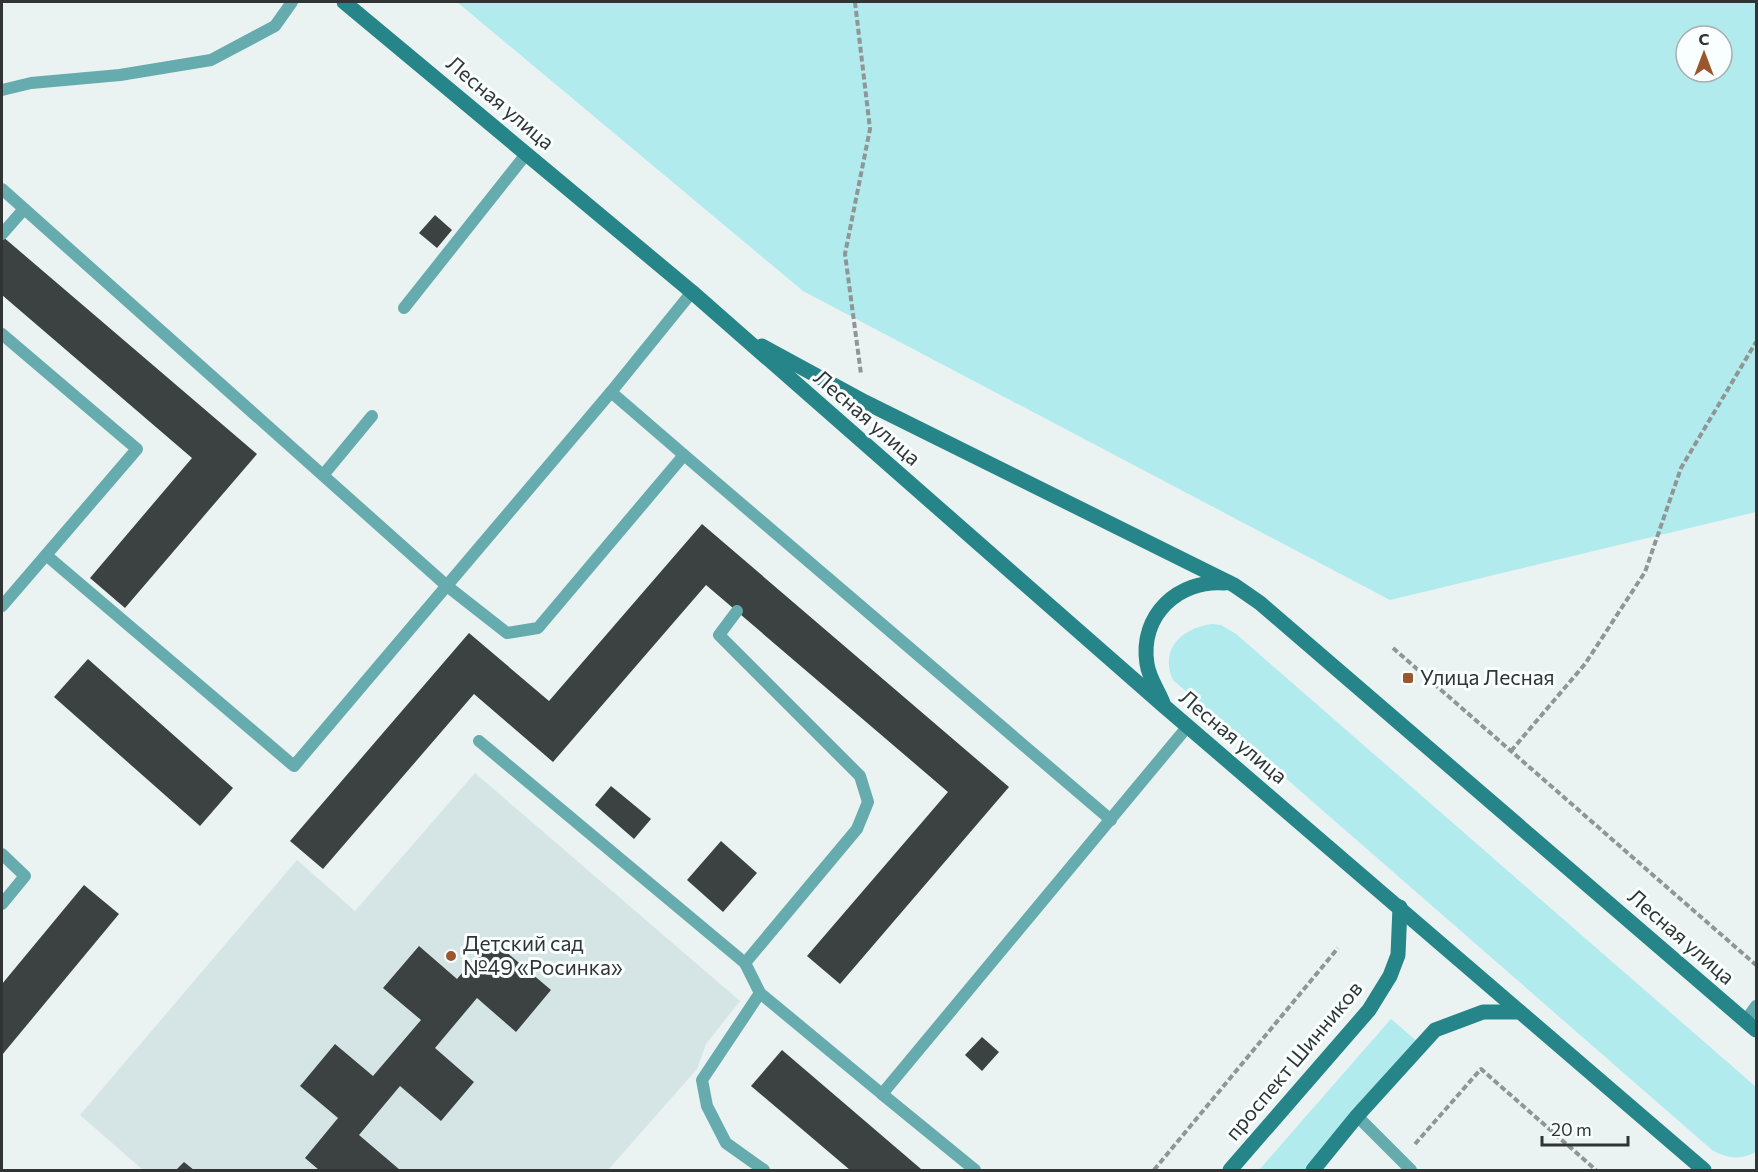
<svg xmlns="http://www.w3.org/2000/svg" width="1758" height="1172" font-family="Commissioner,sans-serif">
<rect width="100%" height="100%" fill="#eaf2f2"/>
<polygon fill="#d5e5e6" points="475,773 740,1001 706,1044 697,1069 608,1170 143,1170 80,1115 297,860 355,911"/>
<g fill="#b1ebed" fill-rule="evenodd">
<path d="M457,2H1756V512L1390,600L803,291ZM1686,36H1722V72H1686Z"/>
<path d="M1212,624L1221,625L1236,634L1756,1087V1152C1740,1160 1728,1159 1712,1150L1173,680C1159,649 1182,628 1212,624Z"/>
<polygon points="1391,1019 1425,1048 1318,1170 1259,1170"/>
</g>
<g fill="#3c4242">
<polygon points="435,215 452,230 437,248 419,233"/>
<polygon points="2,236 257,454 125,608 90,578 192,458 2,295"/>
<polygon points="702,524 1009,787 840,984 807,956 948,792 706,585 553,762 474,694 323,869 290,841 469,633 549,701"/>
<polygon points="88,659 233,788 200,826 54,697"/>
<polygon points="611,786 651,819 634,839 595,805"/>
<polygon points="721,841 757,873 723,912 687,880"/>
<polygon points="84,885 119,914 2,1055 2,984"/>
<polygon points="491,939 551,990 516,1032 477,998 435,1048 474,1082 441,1121 400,1086 359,1135 400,1170 319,1170 305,1158 338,1118 300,1086 335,1044 373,1076 421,1020 383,988 419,946 457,979"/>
<polygon points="982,1037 999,1052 982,1071 965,1055"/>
<polygon points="782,1050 921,1169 920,1170 850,1170 751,1086"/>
<polygon points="184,1162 194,1170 176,1170"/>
</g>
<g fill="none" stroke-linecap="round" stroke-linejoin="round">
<g stroke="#909595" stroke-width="4" stroke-dasharray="6 3" stroke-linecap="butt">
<polyline points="855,2 870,129 845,254 861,374"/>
<polyline points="1393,648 1756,965"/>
<polyline points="1511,751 1585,664 1645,572 1681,468 1756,342"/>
<polyline points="1415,1144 1481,1069 1596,1170"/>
<polyline points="1154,1170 1338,948"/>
</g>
<g stroke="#66abae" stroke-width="12">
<polyline points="2,90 31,83 120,75 211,60 275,26 292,2"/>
<polyline points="2,189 447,586 507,633 538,628 684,455 1111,820"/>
<polyline points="2,234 24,209"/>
<polyline points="404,308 527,153"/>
<polyline points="2,334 137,449 46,555 294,766 611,392 692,292"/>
<polyline points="611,392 684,455"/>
<polyline points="324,474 372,416"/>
<polyline points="2,606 46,555"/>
<polyline points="737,611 719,635 860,776 868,802 857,829 745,963 760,993 882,1094 1188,726"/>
<polyline points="479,741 745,963"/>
<polyline points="2,854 25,876 2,904"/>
<polyline points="760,993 702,1080 707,1106 726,1143 764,1170"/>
<polyline points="1746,1020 1756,1006"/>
<polyline points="882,1094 975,1170"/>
<polyline points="1357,1116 1411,1170"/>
</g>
<g stroke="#268588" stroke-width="15">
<polyline points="344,2 692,292 1164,706 1704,1170"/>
<polyline points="762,346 865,402 1234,585 1260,603 1756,1030"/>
<path d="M1163,703C1158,690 1149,678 1147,664C1139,615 1179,579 1225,583"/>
<polyline points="1230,1170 1369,1010 1390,976 1398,955 1400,907"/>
<polyline points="1313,1170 1357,1116 1435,1030 1483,1012 1520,1012"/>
</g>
</g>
<g fill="#9c562d" stroke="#f9ffff" stroke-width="2">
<rect x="1402" y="672" width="12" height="12" rx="3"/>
<circle cx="451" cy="956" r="6"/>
</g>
<g text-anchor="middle" stroke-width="6" stroke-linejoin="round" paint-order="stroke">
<g font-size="21" fill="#313434" stroke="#f9ffff">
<text transform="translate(500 103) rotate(40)" y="7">Лесная улица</text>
<text transform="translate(867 418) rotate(41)" y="7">Лесная улица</text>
<text transform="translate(1233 737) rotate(40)" y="7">Лесная улица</text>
<text transform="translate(1681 937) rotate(41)" y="7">Лесная улица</text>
<text transform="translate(1294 1061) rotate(-50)" y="7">проспект Шинников</text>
</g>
<g font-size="21" fill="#313434" stroke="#f9ffff" text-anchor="start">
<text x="1420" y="685">Улица Лесная</text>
<text x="463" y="951">Детский сад<tspan x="463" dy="24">№49 «Росинка»</tspan></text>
</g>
</g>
<rect width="1758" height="1172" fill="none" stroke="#313434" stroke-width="6"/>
<g transform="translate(1704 54)"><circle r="28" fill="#f9ffff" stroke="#a9aeae" stroke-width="1.5"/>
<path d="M0-4.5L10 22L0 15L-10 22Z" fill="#9c562d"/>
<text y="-9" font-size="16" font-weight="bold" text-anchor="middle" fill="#313434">С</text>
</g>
<path d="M1542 1136v9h86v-9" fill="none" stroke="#313434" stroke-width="3"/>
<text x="1551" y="1136" font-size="18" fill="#313434" stroke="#f9ffff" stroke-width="4.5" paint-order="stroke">20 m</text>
</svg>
